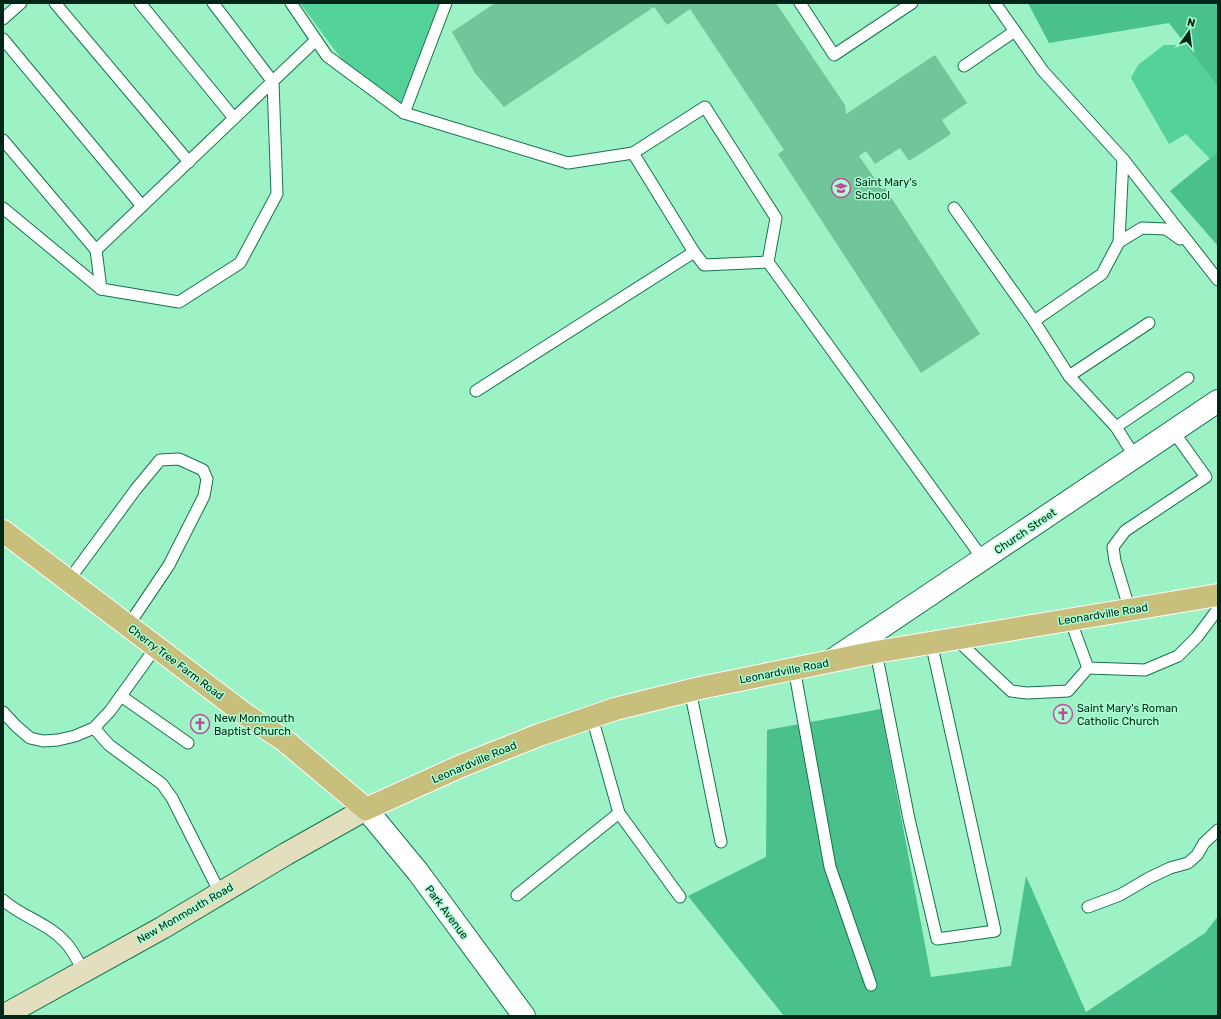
<svg xmlns="http://www.w3.org/2000/svg" width="1221" height="1019" font-family="Rubik,sans-serif">
<rect width="100%" height="100%" fill="#9cf1c5"/>
<g fill="#55d29a">
<polygon points="300,3 453,3 402,117 351,72"/>
<polygon points="1164,45 1193,45 1218,78 1218,160 1214,163 1186,134 1169,144 1131,78 1138,65"/>
</g>
<g fill="#4ac08c">
<polygon points="1028,3 1218,3 1218,86 1169,23 1049,43"/>
<polygon points="1218,152 1218,246 1170,191"/>
<polygon points="881,709 931,977 1011,966 1026,876 1086,1012 1205,933 1218,916 1218,1016 784,1016 688,896 766,857 767,730"/>
</g>
<polygon fill="#71c59b" points="495,3 776,3 845,105 846,114 935,55 967,103 942,120 951,134 909,161 900,148 875,164 866,151 859,156 882,189 885,188 980,334 921,373 778,154 784,150 690,9 667,25 654,7 504,107 475,73 452,32"/>
<g fill="none" stroke-linecap="round" stroke-linejoin="round">
<defs>
<g id="service">
<polyline points="55,3 189,162"/>
<polyline points="140,3 234,118"/>
<polyline points="291,3 327,56 404,113 568,163 633,153 705,107 776,218 768,262 983,559"/>
<polyline points="800,3 834,55 912,3"/>
<polyline points="995,3 1043,71 1123,159 1218,280"/>
<polyline points="3,19 21,3"/>
<polyline points="3,39 142,206"/>
<polyline points="964,66 1015,31"/>
<polyline points="404,113 446,3"/>
<polyline points="3,140 96,250 316,40"/>
<polyline points="633,153 694,252 704,265 768,262"/>
<polyline points="1123,159 1119,242 1102,274 1034,321 1069,376 1116,427 1135,457"/>
<polyline points="3,208 101,289"/>
<polyline points="954,208 1034,321"/>
<polyline points="1119,242 1142,228 1166,229 1180,239"/>
<polyline points="96,250 101,289 179,302 240,263 277,194 273,82 213,3"/>
<polyline points="1069,376 1149,323"/>
<polyline points="476,391 694,252"/>
<polyline points="1116,427 1188,378"/>
<polyline points="69,580 136,489 160,460 179,459 203,470 207,479 204,496 169,565 128,626"/>
<polyline points="1130,611 1115,561 1113,547 1125,531 1206,477 1173,431"/>
<polyline points="1070,619 1088,668 1145,670 1178,656 1197,637 1218,609"/>
<polyline points="956,639 1011,691 1027,693 1068,691 1088,668"/>
<polyline points="876,652 909,819 937,939 995,931 931,642"/>
<polyline points="794,668 830,867 871,985"/>
<polyline points="690,690 721,842"/>
<polyline points="121,696 188,743"/>
<polyline points="3,712 16,726 30,738 43,741 58,740 75,736 94,728 110,711 156,647"/>
<polyline points="94,728 109,745 162,784 172,798 220,893"/>
<polyline points="619,813 680,897"/>
<polyline points="517,895 619,813 592,717"/>
<path d="M3,900C22,917 48,923 65,942C73,950 78,961 83,971"/>
<polyline points="1088,907 1120,895 1149,878 1170,868 1188,863 1197,855 1204,843 1218,830"/>
</g>
<polyline id="minor" points="831,661 1218,401"/>
<polyline id="tertiary" points="366,809 418,872 524,1016"/>
<polyline id="secondary" points="3,1016 162,928 286,854 366,809"/>
<polyline id="primary" points="3,531 246,715 284,740 366,809 461,766 539,735 615,709 700,688 876,652 1218,595"/>
</defs>
<use href="#service" stroke="#16734e" stroke-width="13"/>
<use href="#minor" stroke="#16734e" stroke-width="24"/>
<use href="#tertiary" stroke="#16734e" stroke-width="24"/>
<use href="#secondary" stroke="#16734e" stroke-width="24"/>
<use href="#primary" stroke="#fff" stroke-width="24"/>
<use href="#service" stroke="#fff" stroke-width="11"/>
<use href="#minor" stroke="#fff" stroke-width="22"/>
<use href="#tertiary" stroke="#fff" stroke-width="22"/>
<use href="#secondary" stroke="#e3dfbe" stroke-width="22"/>
<use href="#primary" stroke="#c8bf7c" stroke-width="22"/>
</g>
<defs>
<symbol id="school-ring" viewBox="-11 -11 22 22"><circle r="9.5" fill="#a9fed2" stroke="#c34b9f" stroke-width="1.5"/><path d="M0-5L7-2L0 1L-7-2ZM-4 1L0 2.5L4 1V4Q0 6-4 4Z" fill="#c34b9f"/></symbol>
<symbol id="church-ring" viewBox="-11 -11 22 22"><circle r="9.5" fill="#a9fed2" stroke="#c34b9f" stroke-width="1.5"/><path d="M-1.2-6h2.4v3.5h3.3v2.4h-3.3V6h-2.4V-.1h-3.3v-2.4h3.3Z" fill="#c34b9f"/></symbol>
</defs>
<g fill-rule="evenodd">
<use href="#school-ring" x="830" y="177" width="22" height="22"/>
<use href="#church-ring" x="1052" y="703" width="22" height="22"/>
<use href="#church-ring" x="189" y="713" width="22" height="22"/>
</g>
<g text-anchor="middle" stroke-width="3" stroke-linejoin="round" paint-order="stroke">
<g font-size="11" fill="#022718" stroke="#a9fed2" text-anchor="start">
<text x="855" y="186">Saint Mary's<tspan x="855" dy="13">School</tspan></text>
<text x="1077" y="712">Saint Mary's Roman<tspan x="1077" dy="13">Catholic Church</tspan></text>
<text x="214" y="722">New Monmouth<tspan x="214" dy="13">Baptist Church</tspan></text>
</g>
<g font-size="11" fill="#022718" stroke="#a9fed2">
<text transform="translate(1025 531) rotate(-34)" y="4">Church Street</text>
<text transform="translate(1103 614) rotate(-9)" y="4">Leonardville Road</text>
<text transform="translate(176 662) rotate(37)" y="4">Cherry Tree Farm Road</text>
<text transform="translate(784 671) rotate(-11)" y="4">Leonardville Road</text>
<text transform="translate(474 762) rotate(-23)" y="4">Leonardville Road</text>
<text transform="translate(447 912) rotate(53)" y="4">Park Avenue</text>
<text transform="translate(185 913) rotate(-30)" y="4">New Monmouth Road</text>
</g>
</g>
<rect width="1221" height="1019" fill="none" stroke="#022718" stroke-width="8"/>
<g transform="translate(1189 32) rotate(14)" stroke="#a9fed2" stroke-width="3" paint-order="stroke">
<path d="M0-3L7 15L0 10L-7 15Z" fill="#022718"/>
<text y="-6" font-size="11" font-weight="bold" text-anchor="middle" fill="#022718">N</text>
</g>
</svg>
